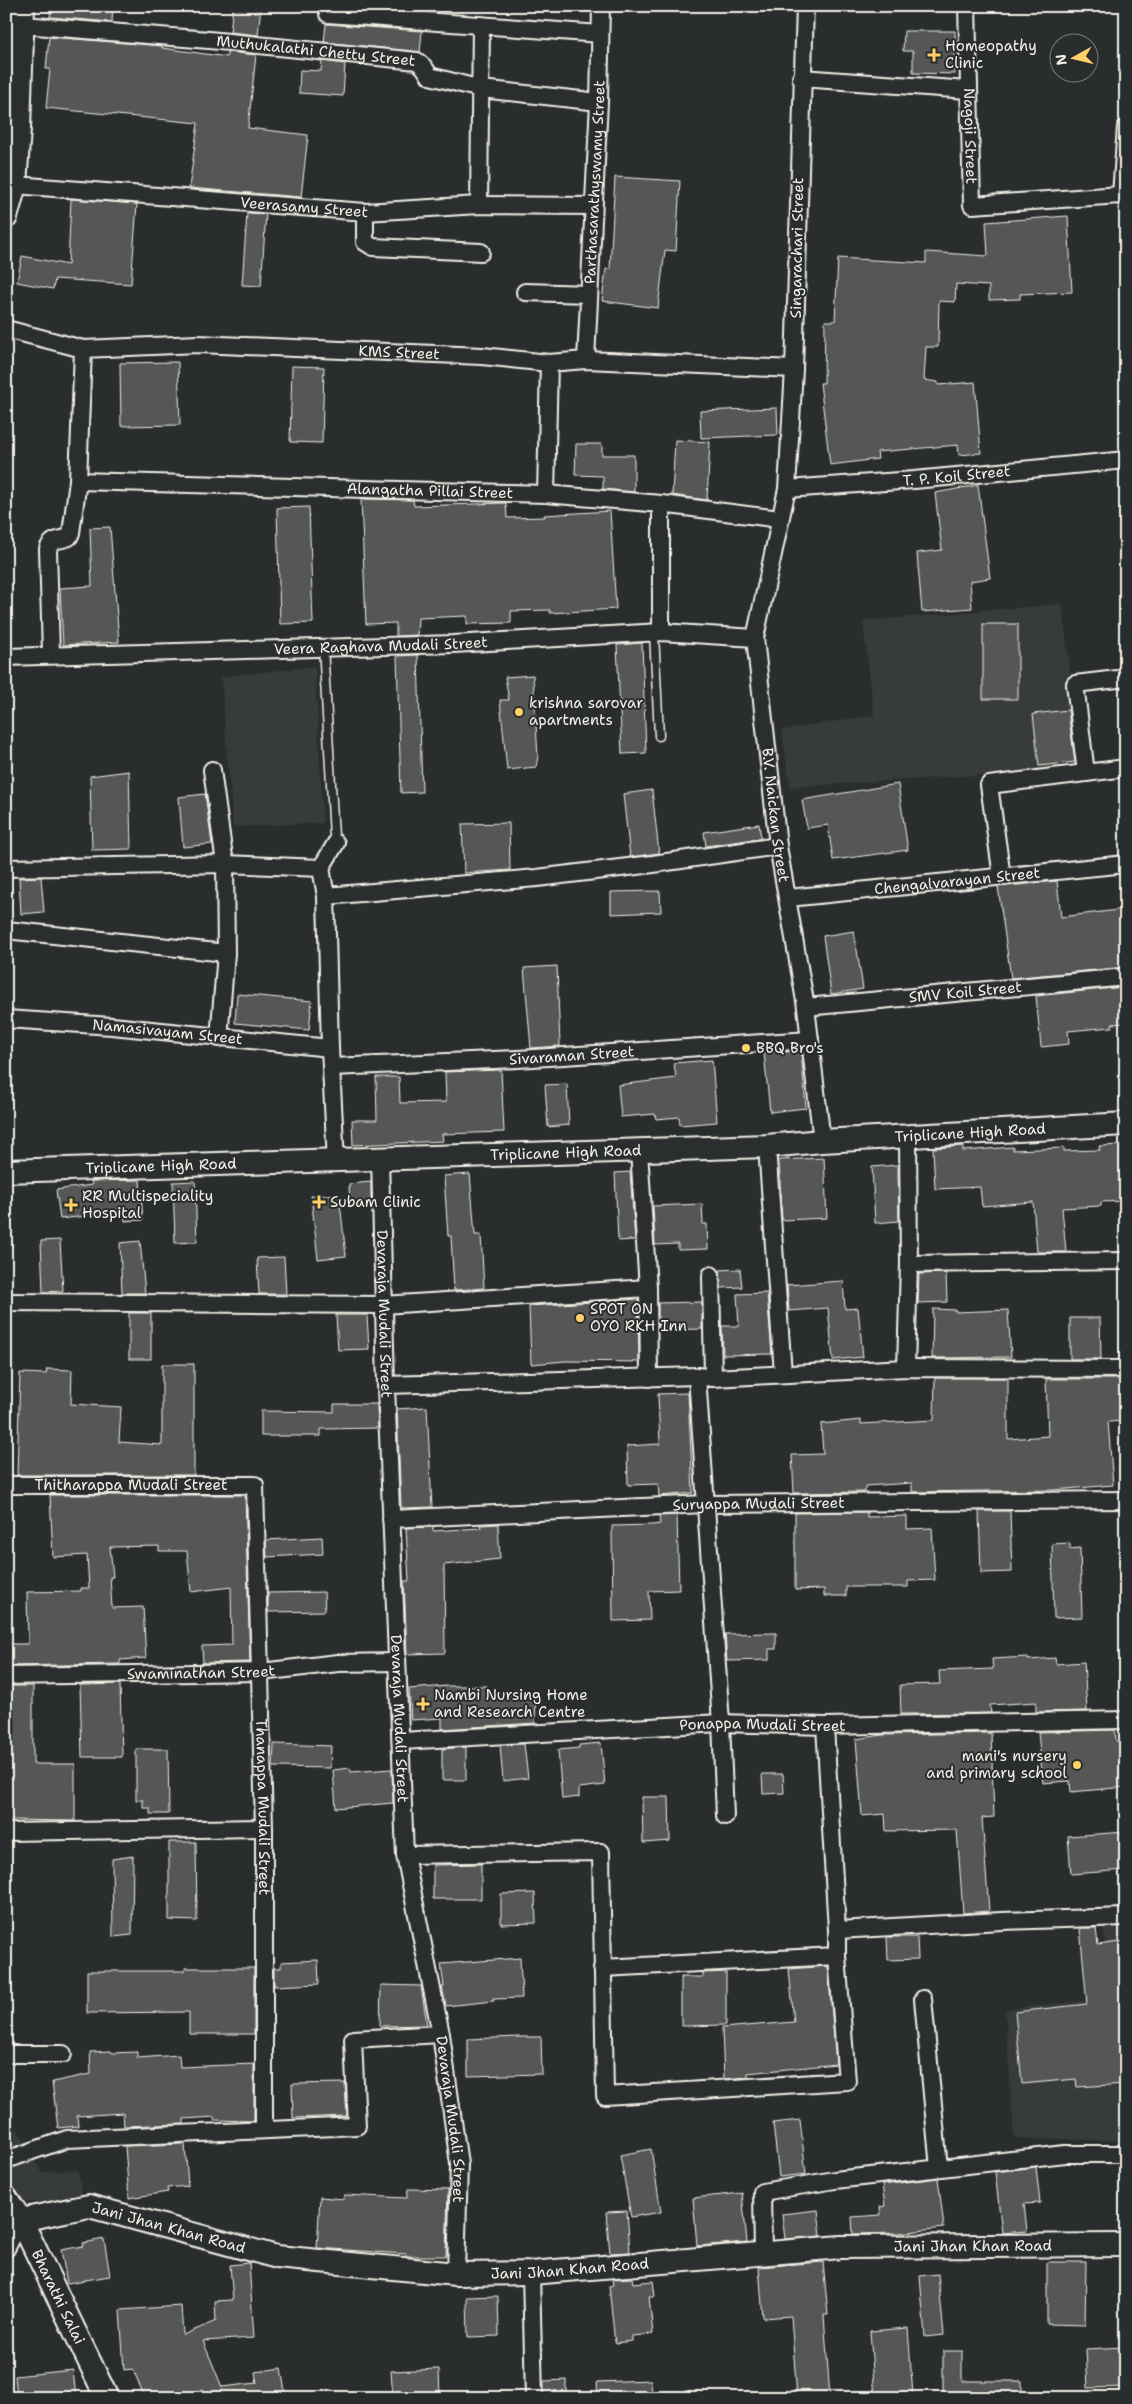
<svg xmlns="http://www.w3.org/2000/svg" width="1132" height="2404" font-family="'Shantell Sans',sans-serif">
<rect width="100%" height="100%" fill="#2a2d2e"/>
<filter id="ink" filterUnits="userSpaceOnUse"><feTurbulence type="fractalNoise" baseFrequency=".02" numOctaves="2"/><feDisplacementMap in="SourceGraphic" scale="10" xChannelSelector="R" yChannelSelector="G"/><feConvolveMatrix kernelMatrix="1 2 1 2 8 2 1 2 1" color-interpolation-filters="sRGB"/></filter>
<g filter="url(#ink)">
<g fill="#373a3a">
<polygon points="1062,604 1082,769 790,787 782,730 874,715 863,621"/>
<polygon points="315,666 323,823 233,827 221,677"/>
<polygon points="1126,1923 1126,2141 1014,2138 1005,2009 1111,1998 1103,1926"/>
<polygon points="6,2108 41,2172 78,2170 82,2195 43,2203 24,2201 6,2173"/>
</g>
<g fill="#555756" stroke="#f4f1e8">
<polygon points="51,6 113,6 112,22 50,17"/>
<polygon points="233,6 261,6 258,35 230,32"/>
<polygon points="326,24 422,31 420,52 324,42"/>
<polygon points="904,31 955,31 955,74 913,73 913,51 903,51"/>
<polygon points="49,37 163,46 162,48 227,57 227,52 256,55 248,128 308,135 301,197 189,188 198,123 46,108 50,69 46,69"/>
<polygon points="322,61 345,64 343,96 299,93 300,70 321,71"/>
<polygon points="615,177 680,181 676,251 665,250 658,308 602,301 606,269 610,269"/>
<polygon points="71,199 137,204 131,284 55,279 53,289 17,282 22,256 68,265"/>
<polygon points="247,213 266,214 261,286 242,285"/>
<polygon points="1068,216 1072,292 1020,294 1020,299 989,300 989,286 956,284 955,302 939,301 938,347 926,347 924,380 938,382 938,385 975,382 981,453 959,455 958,445 877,452 878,459 830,465 820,383 824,383 825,321 835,321 838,258 926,263 926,252 988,256 986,222"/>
<polygon points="178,362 180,425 121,426 120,363"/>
<polygon points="292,366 324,367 322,443 290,442"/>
<polygon points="777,408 778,435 701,438 700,411"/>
<polygon points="675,440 710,442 707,500 672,495"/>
<polygon points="576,444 602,444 602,455 634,455 634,492 603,489 603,476 575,475"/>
<polygon points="978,485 990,578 970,581 972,608 922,612 917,553 942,550 935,493"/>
<polygon points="361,499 413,500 414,506 506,503 507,518 545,517 544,515 610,511 616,609 550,613 550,610 511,611 511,623 467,624 467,616 418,618 417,635 396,636 396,623 366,624"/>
<polygon points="309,507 313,623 280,624 277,508"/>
<polygon points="110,527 119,642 63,645 60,588 92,586 90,528"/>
<rect x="983" y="624" width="35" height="75"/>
<polygon points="642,643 646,753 622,754 617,645"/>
<polygon points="418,655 422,792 401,793 397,656"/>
<polygon points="533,675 538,757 536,767 507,770 500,700 509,700 505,677"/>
<polygon points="1068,710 1075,762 1039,766 1033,714"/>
<polygon points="129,771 131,849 92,850 90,776"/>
<polygon points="898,784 908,850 833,860 828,825 807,828 802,800"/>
<polygon points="652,790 659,853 630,857 623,794"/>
<polygon points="205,794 212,844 183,847 179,797"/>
<polygon points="509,823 510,870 464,873 462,824"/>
<polygon points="759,824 761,838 706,846 704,832"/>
<polygon points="41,877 44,912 21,914 19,878"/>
<polygon points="1057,881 1061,917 1126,909 1126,967 1011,978 998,887"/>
<polygon points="660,891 661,912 611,914 611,892"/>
<polygon points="854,931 863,989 831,994 823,936"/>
<polygon points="557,966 560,1046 531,1048 524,968"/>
<polygon points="1123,987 1126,1023 1112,1024 1112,1027 1068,1031 1069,1044 1041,1047 1036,996"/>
<polygon points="237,994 312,1001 309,1030 235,1023"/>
<polygon points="801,1051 806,1108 770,1112 764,1053"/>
<polygon points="712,1060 717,1122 680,1125 679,1117 656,1119 655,1114 621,1117 618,1085 676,1078 674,1063"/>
<polygon points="501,1070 504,1132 442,1134 443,1141 353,1145 352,1120 377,1120 376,1077 399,1077 400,1103 446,1102 445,1072"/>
<polygon points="567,1084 569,1125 548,1127 545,1085"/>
<polygon points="1126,1145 1126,1201 1101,1202 1101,1206 1062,1208 1066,1252 1037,1252 1033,1202 982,1206 980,1187 935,1189 933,1148 963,1146 963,1151 1013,1147 1013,1150 1064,1148 1064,1151 1100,1150 1099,1146"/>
<polygon points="824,1158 827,1218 782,1220 779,1160"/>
<polygon points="898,1165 899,1221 875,1223 872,1167"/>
<polygon points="630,1172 635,1240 618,1241 615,1173"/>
<polygon points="470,1174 475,1235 481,1235 484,1288 454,1290 451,1236 448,1236 444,1176"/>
<polygon points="140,1180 143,1220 125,1221 124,1210 87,1211 87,1216 60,1219 56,1190 92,1185 91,1181"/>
<polygon points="195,1181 197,1242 175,1243 173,1182"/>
<polygon points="371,1182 371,1206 350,1207 349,1184"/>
<polygon points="339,1194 346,1256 318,1259 311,1196"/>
<polygon points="702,1204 703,1224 707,1224 708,1249 678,1250 678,1244 655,1245 653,1206"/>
<polygon points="60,1240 63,1291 43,1292 41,1241"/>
<polygon points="140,1241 145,1293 122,1293 120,1243"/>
<polygon points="284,1257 286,1294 259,1294 257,1258"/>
<polygon points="740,1269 742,1287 721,1288 720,1270"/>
<polygon points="946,1273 947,1302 918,1303 919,1274"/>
<polygon points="843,1281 845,1309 858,1308 863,1357 833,1360 828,1308 789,1311 787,1285"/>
<polygon points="767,1293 772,1354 723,1355 722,1326 739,1326 737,1294"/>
<polygon points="638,1299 639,1362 566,1361 531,1364 529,1306"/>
<polygon points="702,1302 702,1329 658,1330 658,1303"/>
<polygon points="933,1309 956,1310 956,1312 1008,1310 1011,1357 932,1358"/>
<rect x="129" y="1313" width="22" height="46"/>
<polygon points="336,1315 367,1315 369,1349 338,1350"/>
<polygon points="1070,1318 1100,1318 1101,1359 1070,1359"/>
<polygon points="162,1364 194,1364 194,1475 17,1475 20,1373 46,1374 47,1369 72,1370 71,1404 121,1407 119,1442 162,1445"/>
<polygon points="935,1378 1008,1378 1008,1439 1048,1436 1046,1379 1126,1379 1126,1421 1108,1422 1113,1485 1054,1490 912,1492 912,1483 865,1486 865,1492 794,1493 792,1455 823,1454 821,1424 861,1420 861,1424 934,1420"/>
<polygon points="688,1393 693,1493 659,1496 658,1484 628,1485 627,1446 660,1444 658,1394"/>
<polygon points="334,1404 377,1404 378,1428 321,1429 321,1436 261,1436 261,1411 334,1412"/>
<polygon points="427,1407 432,1507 404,1508 401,1507 397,1409"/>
<polygon points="50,1495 245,1495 250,1662 203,1663 202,1646 232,1645 231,1587 191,1592 187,1551 159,1551 159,1546 110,1547 113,1577 110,1577 112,1608 143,1607 146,1658 120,1660 120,1664 6,1666 6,1644 28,1644 27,1592 81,1591 81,1588 89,1588 87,1555 53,1557"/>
<polygon points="979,1511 1010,1511 1012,1572 981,1573"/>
<polygon points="867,1512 867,1517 907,1516 907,1529 932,1528 935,1580 908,1581 908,1587 846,1587 846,1596 824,1596 824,1589 795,1590 795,1513"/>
<polygon points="677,1515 679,1590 649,1591 650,1620 613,1621 612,1526 652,1525 660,1524 659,1516"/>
<polygon points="498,1524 500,1559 444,1565 445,1653 407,1654 404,1581 409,1581 406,1528 433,1527 433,1531 481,1528 480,1525"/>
<polygon points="322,1537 323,1554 267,1557 266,1540"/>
<polygon points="1070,1543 1070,1549 1080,1548 1082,1617 1054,1618 1052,1544"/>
<polygon points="324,1592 325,1611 268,1612 268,1593"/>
<polygon points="776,1633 776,1649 769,1649 769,1660 727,1661 725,1634"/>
<polygon points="1028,1657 1028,1660 1055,1658 1056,1664 1084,1662 1087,1711 1036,1712 1036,1702 990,1705 991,1713 901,1714 900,1685 940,1684 939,1671 993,1669 992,1659"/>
<polygon points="120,1684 122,1757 82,1757 80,1685"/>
<polygon points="6,1686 33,1686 33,1764 75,1764 75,1821 6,1820"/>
<polygon points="447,1686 487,1686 487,1695 536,1695 535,1723 442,1729 442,1718 411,1720 409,1689"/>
<polygon points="1115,1730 1116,1741 1126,1741 1126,1787 1071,1792 1070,1781 1043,1783 1038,1732"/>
<polygon points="991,1733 994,1817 982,1818 989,1911 963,1913 957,1830 886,1831 885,1814 862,1816 856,1739 883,1735"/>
<polygon points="601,1743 605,1785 579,1788 579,1797 562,1799 558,1750 579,1748 579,1745"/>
<polygon points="274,1744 331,1746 330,1768 273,1767"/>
<polygon points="524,1744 528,1778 503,1781 500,1745"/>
<polygon points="466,1747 466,1780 442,1780 442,1749"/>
<polygon points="136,1749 168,1749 169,1814 150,1814 150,1808 143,1808 143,1800 136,1800"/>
<polygon points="350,1768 351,1772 392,1769 393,1803 336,1808 333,1770"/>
<polygon points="762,1774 783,1774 784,1793 763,1794"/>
<polygon points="642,1797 669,1797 670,1841 643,1843"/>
<polygon points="1126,1832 1126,1870 1071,1874 1068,1836"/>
<polygon points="169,1842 196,1842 197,1921 169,1920"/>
<polygon points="133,1856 132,1935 113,1937 112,1859"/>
<polygon points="481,1864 481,1899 433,1899 433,1865"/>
<polygon points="535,1893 536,1923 501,1924 501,1894"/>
<polygon points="1080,1928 1096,1928 1098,1945 1126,1941 1126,2084 1077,2087 1076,2079 1022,2084 1015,2012 1087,2004"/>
<polygon points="887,1937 917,1937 918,1959 888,1960"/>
<polygon points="520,1958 522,1998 493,1999 494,2001 446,2006 442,1987 444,1987 441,1964"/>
<polygon points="318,1960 319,1984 274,1986 274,1968 281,1968 281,1962"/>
<polygon points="828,1966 836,2064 748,2073 748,2077 724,2079 722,2028 794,2022 789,1969"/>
<polygon points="185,1968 254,1968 254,2034 189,2034 189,2012 87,2013 87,1971 185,1971"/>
<polygon points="726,1972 726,2025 681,2026 681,1977 703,1977 703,1973"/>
<polygon points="381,1985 421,1986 427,2025 380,2026"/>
<polygon points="520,2037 541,2037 542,2074 468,2076 468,2039"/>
<polygon points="111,2051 112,2053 137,2052 137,2058 179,2055 180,2067 254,2064 254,2121 214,2120 214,2117 184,2119 184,2124 124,2126 123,2113 77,2116 78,2126 58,2128 52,2082 91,2074 90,2052"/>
<polygon points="345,2083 347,2116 293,2118 292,2084"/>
<polygon points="800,2120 806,2174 779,2177 773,2123"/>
<polygon points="185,2144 188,2186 167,2188 168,2192 129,2198 125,2146"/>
<polygon points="651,2149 661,2212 631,2217 620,2155"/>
<polygon points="1036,2167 1040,2203 1024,2204 1027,2231 1002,2233 995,2172"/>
<polygon points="938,2178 944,2228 899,2233 853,2234 852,2217 881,2215 880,2207 885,2206 882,2185"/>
<polygon points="408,2189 448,2190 446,2256 406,2256 406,2254 317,2248 320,2197 344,2199 344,2195 407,2198"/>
<polygon points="742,2193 747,2242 697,2246 693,2198"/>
<polygon points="818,2210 821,2236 785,2239 782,2214"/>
<polygon points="627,2211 630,2252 610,2253 606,2212"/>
<polygon points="104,2239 110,2276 67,2283 61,2250 83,2246 83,2243"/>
<polygon points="823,2262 828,2315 824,2315 830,2398 797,2398 791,2316 763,2318 759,2267"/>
<polygon points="1047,2262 1086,2262 1085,2325 1047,2324"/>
<polygon points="249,2263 254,2338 203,2341 222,2387 257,2383 255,2372 281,2368 286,2398 204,2398 203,2389 182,2398 145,2398 133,2369 124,2370 120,2310 181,2306 183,2335 216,2321 215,2301 233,2300 230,2265"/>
<polygon points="938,2274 944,2335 925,2337 920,2276"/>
<polygon points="632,2278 633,2283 653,2281 655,2297 649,2297 653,2334 632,2336 632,2341 615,2343 609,2286 613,2285 612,2279"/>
<polygon points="498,2296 499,2336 468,2337 467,2297"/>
<polygon points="908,2328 913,2396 875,2398 870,2331"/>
<polygon points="1124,2347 1125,2387 1088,2388 1086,2349"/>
<polygon points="943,2351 962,2351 962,2381 1022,2381 1022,2398 943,2398"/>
<polygon points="439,2369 440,2398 393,2398 391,2371"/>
<polygon points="73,2370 76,2398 17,2398 15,2376"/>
<polygon points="566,2380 566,2398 544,2398 544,2381"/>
<polygon points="651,2380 652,2398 598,2398 597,2382"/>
</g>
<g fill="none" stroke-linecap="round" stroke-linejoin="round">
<defs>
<g id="lane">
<polyline points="654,633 659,736"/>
<polyline points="323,646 334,836"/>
</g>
<g id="street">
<polyline points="328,6 328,14 600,34"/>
<path id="s1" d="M805,6L794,369L787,489L755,638L778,846L806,1007L822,1141"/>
<path id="s2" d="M967,6L972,205L1121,195L1126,127"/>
<path id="s3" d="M23,25L209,40L417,61L424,67L430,76L481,89L599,102"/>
<polyline points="801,78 968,90"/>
<path id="s4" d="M15,185L365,212L479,205L593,206"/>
<polyline points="479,205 481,25"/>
<polyline points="365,212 365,242 373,247 481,252"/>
<polyline points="525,292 589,294"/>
<path id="s5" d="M6,329L83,349L198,344L482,356L549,363L586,360L794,369"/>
<path id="s6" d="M586,360L599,102L601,6"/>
<path id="s7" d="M78,481L546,494L661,504L780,519"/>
<path id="s8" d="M787,489L914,480L1126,460"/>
<polyline points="546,494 549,363"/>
<polyline points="661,504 661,632"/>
<path d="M51,654L48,549C52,538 59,541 69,537L71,533L78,481L83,349"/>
<path id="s9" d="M6,657L453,644L661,632L755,638"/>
<polyline points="212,770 225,864 226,953 219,1038"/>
<polyline points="1086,773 1075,684 1126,678"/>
<polyline points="336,843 321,868 326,896 330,1048 336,1162"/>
<polyline points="6,868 225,864 321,868"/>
<polyline points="1002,877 989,785 1126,768"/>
<polyline points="326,896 537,878 653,864 778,846"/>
<path id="s10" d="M788,898L1126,864"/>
<polyline points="6,930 226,953"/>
<path id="s11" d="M806,1007L1126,977"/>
<path id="s12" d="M6,1019L112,1026L330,1048"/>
<path id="s13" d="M332,1067L518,1059L810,1040"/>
<polyline points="767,1146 783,1374"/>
<polyline points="639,1151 648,1288 649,1378"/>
<path id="s14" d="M380,1158L386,1385L405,1855L441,2034L459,2164L456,2274"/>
<polyline points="909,1264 1126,1261"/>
<polyline points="711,1275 713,1378"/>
<polyline points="6,1302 383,1305 648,1288"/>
<polyline points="906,1368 909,1264 908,1136"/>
<polyline points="697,1376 721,1723 725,1816"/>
<polyline points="386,1385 697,1376 713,1378 906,1368 1126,1369"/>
<path id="s15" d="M6,1485H255L264,1828V2129"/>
<path id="s16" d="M391,1519L705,1504L1126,1500"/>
<path id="s17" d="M6,1676L261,1672L338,1663L396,1662"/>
<path id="s18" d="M401,1741L721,1723L825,1726L1126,1720"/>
<polyline points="6,1832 264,1828"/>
<polyline points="405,1855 601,1852 605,2096 847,2081 837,1956 837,1930 825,1726"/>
<polyline points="837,1930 1002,1921 1126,1917"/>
<polyline points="602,1968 837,1956"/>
<polyline points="923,1999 939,2168"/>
<polyline points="6,2054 63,2054"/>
<polyline points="6,2160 67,2139 357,2126 353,2039 441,2034"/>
<polyline points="6,2249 21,2220"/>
<polyline points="763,2254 762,2192 835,2180 1065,2154 1126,2154"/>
<polyline points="531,2273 534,2398"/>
</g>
<g id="secondary">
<polyline points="6,217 15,185 19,129 23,6"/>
<path id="s19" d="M6,1171L767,1146L822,1141L1126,1124"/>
<path id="s20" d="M6,2198L21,2220L107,2398"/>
<path id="s21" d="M21,2220L89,2206L277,2257L456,2274L531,2273L841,2247L1126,2245"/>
</g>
</defs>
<use href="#lane" stroke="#f4f1e8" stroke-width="11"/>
<use href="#street" stroke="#f4f1e8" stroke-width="20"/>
<use href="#secondary" stroke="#f4f1e8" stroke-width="26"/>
<use href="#lane" stroke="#2a2d2e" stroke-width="8"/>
<use href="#street" stroke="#2a2d2e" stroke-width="16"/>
<use href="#secondary" stroke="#2a2d2e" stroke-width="22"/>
</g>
</g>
<g fill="#ffd166" stroke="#2a2d2e" stroke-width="2">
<path d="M931.5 47.5h5v5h5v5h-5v5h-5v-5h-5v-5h5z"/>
<circle cx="519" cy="712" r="5"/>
<circle cx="746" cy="1048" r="5"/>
<path d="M316.5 1194.5h5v5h5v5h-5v5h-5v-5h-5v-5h5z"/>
<path d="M68.5 1197.5h5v5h5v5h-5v5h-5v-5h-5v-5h5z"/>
<circle cx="580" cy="1318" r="5"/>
<path d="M420.5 1696.5h5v5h5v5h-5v5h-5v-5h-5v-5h5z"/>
<circle cx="1077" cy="1765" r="5"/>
</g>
<g text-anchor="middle" stroke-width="4" stroke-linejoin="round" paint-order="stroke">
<g font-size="15" fill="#f4f1e8" stroke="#2a2d2e" text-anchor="start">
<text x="945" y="51">Homeopathy<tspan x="945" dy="17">Clinic</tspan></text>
<text x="529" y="708">krishna sarovar<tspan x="529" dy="17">apartments</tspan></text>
<text x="756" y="1053">BBQ Bro's</text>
<text x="82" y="1201">RR Multispeciality<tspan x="82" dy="17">Hospital</tspan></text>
<text x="330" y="1207">Subam Clinic</text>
<text x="590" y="1314">SPOT ON<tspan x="590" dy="17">OYO RKH Inn</tspan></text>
<text x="434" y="1700">Nambi Nursing Home<tspan x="434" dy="17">and Research Centre</tspan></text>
<text x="1067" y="1761" text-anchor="end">mani's nursery<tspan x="1067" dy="17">and primary school</tspan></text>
</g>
<g font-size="15" fill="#f4f1e8" stroke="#2a2d2e">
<text dy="5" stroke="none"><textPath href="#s3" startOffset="294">Muthukalathi Chetty Street</textPath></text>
<text dy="5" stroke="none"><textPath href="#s2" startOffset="130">Nagoji Street</textPath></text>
<text dy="5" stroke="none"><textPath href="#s6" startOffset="178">Parthasarathyswamy Street</textPath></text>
<text dy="5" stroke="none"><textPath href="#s4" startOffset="290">Veerasamy Street</textPath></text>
<text transform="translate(797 248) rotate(-89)" y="5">Singarachari Street</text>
<text dy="5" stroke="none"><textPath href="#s5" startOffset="396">KMS Street</textPath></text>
<text dy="5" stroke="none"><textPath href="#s8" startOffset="170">T. P. Koil Street</textPath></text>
<text dy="5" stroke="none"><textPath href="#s7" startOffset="352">Alangatha Pillai Street</textPath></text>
<text dy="5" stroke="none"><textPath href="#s9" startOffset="375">Veera Raghava Mudali Street</textPath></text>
<text dy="5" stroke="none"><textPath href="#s1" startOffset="814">B.V. Naickan Street</textPath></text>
<text dy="5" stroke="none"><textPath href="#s10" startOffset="170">Chengalvarayan Street</textPath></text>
<text dy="5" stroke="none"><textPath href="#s11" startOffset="160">SMV Koil Street</textPath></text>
<text dy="5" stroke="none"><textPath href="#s12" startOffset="162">Namasivayam Street</textPath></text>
<text dy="5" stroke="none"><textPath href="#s13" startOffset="240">Sivaraman Street</textPath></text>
<text dy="5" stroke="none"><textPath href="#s19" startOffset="965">Triplicane High Road</textPath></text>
<text dy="5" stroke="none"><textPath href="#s19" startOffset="560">Triplicane High Road</textPath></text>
<text dy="5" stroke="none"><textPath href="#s19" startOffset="155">Triplicane High Road</textPath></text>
<text dy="5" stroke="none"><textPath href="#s14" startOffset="156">Devaraja Mudali Street</textPath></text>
<text dy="5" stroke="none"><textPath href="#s15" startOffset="125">Thitharappa Mudali Street</textPath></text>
<text dy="5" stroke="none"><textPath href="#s16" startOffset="368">Suryappa Mudali Street</textPath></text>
<text dy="5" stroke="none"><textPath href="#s17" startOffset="195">Swaminathan Street</textPath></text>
<text dy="5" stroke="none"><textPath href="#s14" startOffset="561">Devaraja Mudali Street</textPath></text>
<text dy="5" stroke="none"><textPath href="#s18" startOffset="362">Ponappa Mudali Street</textPath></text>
<text dy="5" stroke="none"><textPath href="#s15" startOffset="571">Thanappa Mudali Street</textPath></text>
<text dy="5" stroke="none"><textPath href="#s14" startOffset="966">Devaraja Mudali Street</textPath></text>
<text dy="5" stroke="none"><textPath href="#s21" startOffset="152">Jani Jhan Khan Road</textPath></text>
<text dy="5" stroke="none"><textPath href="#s21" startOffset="962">Jani Jhan Khan Road</textPath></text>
<text dy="5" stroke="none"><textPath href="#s21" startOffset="558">Jani Jhan Khan Road</textPath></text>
<text dy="5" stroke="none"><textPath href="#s20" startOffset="112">Bharathi Salai</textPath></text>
</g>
</g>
<rect width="1132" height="2404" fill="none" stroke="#2a2d2e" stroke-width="25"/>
<rect x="12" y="12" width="1107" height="2379" fill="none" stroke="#f4f1e8" stroke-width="2" filter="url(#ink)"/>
<g transform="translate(1074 58) rotate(262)"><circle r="24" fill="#2a2d2e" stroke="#7b7b78"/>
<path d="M0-4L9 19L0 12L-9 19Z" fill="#ffd166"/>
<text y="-8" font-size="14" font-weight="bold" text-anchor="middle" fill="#f4f1e8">N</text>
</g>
</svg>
